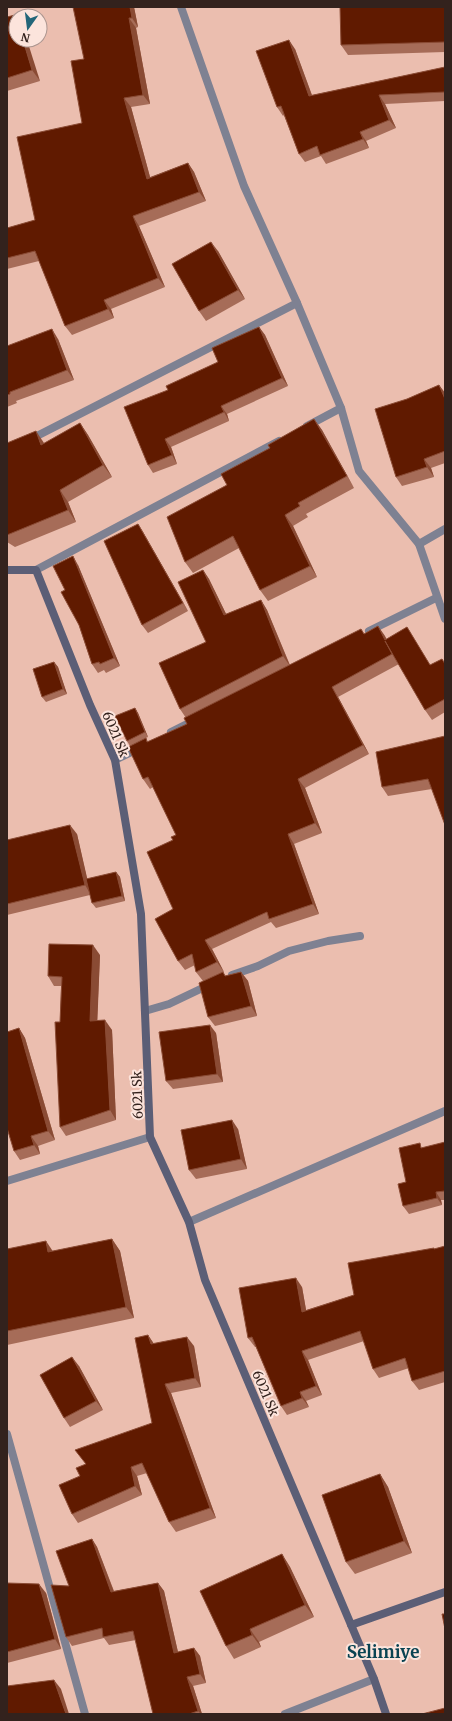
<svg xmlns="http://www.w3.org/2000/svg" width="452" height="1721" font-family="Merriweather,serif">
<rect width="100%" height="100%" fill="#ebbeaf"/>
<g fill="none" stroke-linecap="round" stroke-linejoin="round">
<g stroke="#7e8192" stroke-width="8">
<polyline points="181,7 244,186 297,303 341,408 359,471 419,544 445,619"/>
<polyline points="307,426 341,408"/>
<polyline points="29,440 297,303"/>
<polyline points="419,544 445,529"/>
<polyline points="36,570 279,441"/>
<polyline points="369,631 436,598"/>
<polyline points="171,732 195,720"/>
<polyline points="115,760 140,748"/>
<polyline points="232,975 258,966 289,951 328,941 360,936"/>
<polyline points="145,1011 169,1004 211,984"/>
<polyline points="7,1181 150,1137"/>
<polyline points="189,1222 445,1111"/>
<polyline points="7,1434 85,1714"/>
<polyline points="285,1714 374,1679"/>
</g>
<g stroke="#5b5e76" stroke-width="8">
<polyline points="7,570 36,570 90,705 115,760 141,914 150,1137 189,1222 205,1280 374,1679 386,1714"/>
<polyline points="351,1625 445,1592"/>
</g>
</g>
<g fill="#a66c58">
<polygon points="134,7 138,27 136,28 150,104 131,107 150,177 188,163 194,172 206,201 139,226 165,287 111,309 114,318 72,335 65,326 39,261 7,269 7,228 35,220 82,123 84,59"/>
<polygon points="445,7 445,52 348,55 341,45"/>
<polygon points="15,15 16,16 16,40 40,81 7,91 7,17"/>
<polygon points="295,49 312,95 445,67 445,101 385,104 396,128 366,141 369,148 326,164 321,156 305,162 299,154 284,115 283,116 277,107"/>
<polygon points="218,251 245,299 206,321 199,311"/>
<polygon points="259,327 265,335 288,386 227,414 229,421 171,447 177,464 153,473 148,465 168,390 218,362"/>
<polygon points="58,339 74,380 16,401 17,403 7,407 7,346"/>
<polygon points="439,385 445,393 445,463 431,468 434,477 402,486 396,477 407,399"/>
<polygon points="314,419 322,430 354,488 306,514 308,517 293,526 317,577 268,601 260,590 239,548 193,573 185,562 227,485 270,448"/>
<polygon points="80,423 88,435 112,477 68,502 76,522 15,547 7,542 7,443 44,444"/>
<polygon points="138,524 143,532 188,611 148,633 142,625"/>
<polygon points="78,565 120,666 106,673 104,670 98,673 92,664 79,625 65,590"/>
<polygon points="203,570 209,579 226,614 261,600 267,610 290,665 364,634 378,626 387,640 407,627 413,637 430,665 442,659 445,663 445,712 432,720 425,710 399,664 338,697 369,754 305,788 322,833 294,844 319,914 276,928 271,922 212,949 224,972 223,972 225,976 241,972 248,981 257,1016 215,1026 208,1017 203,981 196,972 195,965 185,970 178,961 173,909 173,840 176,835 153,787 150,789 143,779 130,746 127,741 135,708 138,713 148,737 146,738 148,742 187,724 186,718 180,709 206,642"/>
<polygon points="54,662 58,667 67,694 46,702 42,697"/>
<polygon points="445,736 432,789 388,796 382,787"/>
<polygon points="77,834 87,879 116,872 120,877 125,901 96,908 92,903 90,895 7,915 7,840"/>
<polygon points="100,955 97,1021 112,1030 116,1120 66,1136 60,1127 60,1022 61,986 54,986 48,976"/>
<polygon points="19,1028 25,1038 55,1140 38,1146 40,1154 20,1160 14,1151"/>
<polygon points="216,1033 223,1082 173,1089 166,1081"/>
<polygon points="238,1129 247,1169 196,1179 189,1170"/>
<polygon points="445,1142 445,1200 441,1200 442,1205 409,1214 403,1206 406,1182 423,1148"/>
<polygon points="112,1239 120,1251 134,1318 7,1345 7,1249 53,1251"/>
<polygon points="445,1246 445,1382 419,1390 412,1381 409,1368 379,1378 373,1369 364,1341 308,1360 322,1395 306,1401 309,1407 287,1415 281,1406 256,1347 255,1347 248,1338 302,1287 306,1310 354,1295 435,1249"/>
<polygon points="148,1335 154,1344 194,1346 201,1387 171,1393 216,1518 176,1532 169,1522 147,1473 137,1476 142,1495 78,1523 72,1514 85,1464 152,1423"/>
<polygon points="79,1366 103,1410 70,1427 64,1418"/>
<polygon points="380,1474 388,1487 412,1553 355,1574 346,1562"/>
<polygon points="92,1539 97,1547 114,1591 158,1583 164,1591 178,1652 194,1648 200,1656 206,1683 193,1686 202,1714 153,1714 136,1640 109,1645 104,1638 72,1646 66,1637 69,1586"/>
<polygon points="282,1554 290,1567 314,1617 259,1642 261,1647 234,1659 226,1646"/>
<polygon points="7,1583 46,1593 61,1649 7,1663"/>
</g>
<g fill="#8a4b34">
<polygon points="130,7 134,7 138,27 132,18"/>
<polygon points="129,18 136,28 150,104 143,95"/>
<polygon points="23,40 27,40 40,81 32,70"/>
<polygon points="289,40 295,49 315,104 309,96"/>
<polygon points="379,95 385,104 396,128 389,120"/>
<polygon points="124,98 131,107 153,188 147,179"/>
<polygon points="360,132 366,141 369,148 363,139"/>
<polygon points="188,163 194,172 206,201 199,192"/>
<polygon points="133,216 139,226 165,287 158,278"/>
<polygon points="211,242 218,251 245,299 238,290"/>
<polygon points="104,300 111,309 114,318 108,309"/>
<polygon points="259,327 265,335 288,386 282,378"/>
<polygon points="52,329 58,339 74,380 67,370"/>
<polygon points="439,385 445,393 445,399"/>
<polygon points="221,406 227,414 229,421 224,412"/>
<polygon points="314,419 322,430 354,488 347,476"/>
<polygon points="80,423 88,435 112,477 103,465"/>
<polygon points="36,431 44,443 50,457 41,445"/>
<polygon points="165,439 171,447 177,464 172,455"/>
<polygon points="424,459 431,468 434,477 427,467"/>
<polygon points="60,490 68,502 76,522 68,510"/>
<polygon points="285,515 293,526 317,577 310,566"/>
<polygon points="138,524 143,532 188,611 183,603"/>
<polygon points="73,556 78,565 120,666 114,658"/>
<polygon points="203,570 209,579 231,624 224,615"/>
<polygon points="261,600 267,610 290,666 283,656"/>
<polygon points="378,626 385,636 392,650 385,640"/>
<polygon points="54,662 58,667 67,694 63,689"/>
<polygon points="332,687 338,697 369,754 363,745"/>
<polygon points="135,708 138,713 148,737 145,732"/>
<polygon points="298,779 305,788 322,833 315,823"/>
<polygon points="70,825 77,834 91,895 85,885"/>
<polygon points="288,834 294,844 319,914 313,904"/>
<polygon points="116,872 120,877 125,901 122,896"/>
<polygon points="205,940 212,949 224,972 217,962"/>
<polygon points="93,945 100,955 97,1030 90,1021"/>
<polygon points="241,972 248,981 257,1016 251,1006"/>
<polygon points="105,1020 112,1030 116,1120 110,1110"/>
<polygon points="210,1025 216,1033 223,1082 217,1074"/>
<polygon points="19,1028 25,1038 55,1140 48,1131"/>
<polygon points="232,1120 238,1129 247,1169 241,1159"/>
<polygon points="31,1136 38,1146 40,1154 34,1145"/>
<polygon points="436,1192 441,1200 442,1205 437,1198"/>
<polygon points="112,1239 120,1251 134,1318 126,1307"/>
<polygon points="46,1241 54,1253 48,1252"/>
<polygon points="296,1278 302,1287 308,1321 302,1312"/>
<polygon points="148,1335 154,1344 151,1344"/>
<polygon points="187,1337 194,1346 201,1387 195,1378"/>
<polygon points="302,1351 308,1360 322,1395 316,1386"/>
<polygon points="72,1357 79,1366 103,1410 96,1401"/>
<polygon points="165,1384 171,1393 216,1518 210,1508"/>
<polygon points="300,1392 306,1401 309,1407 302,1398"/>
<polygon points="131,1467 137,1476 142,1495 135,1486"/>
<polygon points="380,1474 388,1487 412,1553 404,1541"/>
<polygon points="92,1539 97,1547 117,1600 111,1592"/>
<polygon points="282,1554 290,1567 314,1617 305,1605"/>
<polygon points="158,1583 164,1591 180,1661 174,1653"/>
<polygon points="39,1584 46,1593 61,1649 55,1639"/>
<polygon points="250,1629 259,1642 261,1647 252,1635"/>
<polygon points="194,1648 200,1656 206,1683 200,1674"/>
<polygon points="187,1677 193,1686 202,1714 201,1714 198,1711"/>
<polygon points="54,1680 61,1689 69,1714 66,1714"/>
</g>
<g fill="#601a00" stroke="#8a4b34">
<polygon points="73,7 130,7 132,18 129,18 143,95 124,98 147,179 188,163 199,192 133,216 158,278 104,300 108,309 65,326 35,251 7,258 7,228 35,220 17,137 82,123 71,61 84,59"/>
<polygon points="340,7 445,7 445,42 341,45"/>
<polygon points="15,15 16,17 16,40 23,40 32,70 7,78 7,17"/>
<polygon points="289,40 309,96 445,67 445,92 379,95 389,120 360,132 363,139 320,155 317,146 299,154 281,106 277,107 256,51"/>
<polygon points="211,242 238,290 199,311 172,264"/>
<polygon points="259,327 282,378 221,406 224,412 165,439 172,455 148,465 124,407 168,390 166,386 218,362 212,348"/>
<polygon points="52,329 67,370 10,392 10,394 7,395 7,346"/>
<polygon points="439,385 445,399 445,451 424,459 427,467 396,477 375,409 407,399"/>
<polygon points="314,419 347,476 298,503 300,506 285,515 310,566 260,590 233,536 185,562 167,517 227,485 221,474 270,448 268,445"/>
<polygon points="80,423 103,465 60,490 68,510 7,535 7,443 36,431 41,445"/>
<polygon points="138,524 183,603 142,625 104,541"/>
<polygon points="73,556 114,658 100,664 99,662 92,664 79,625 61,592 65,590 53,566"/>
<polygon points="203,570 224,615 261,600 283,656 180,709 159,663 206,642 178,582"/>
<polygon points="378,626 385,640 407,627 430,665 442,659 445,664 445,699 425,710 385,641 392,654 332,687 363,745 298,779 315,823 288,834 313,904 269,919 267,912 205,940 217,962 196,972 192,954 178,961 155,919 173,909 147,852 173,840 171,837 176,835 148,777 143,779 128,747 146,738 147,742 187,724 184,718 361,629 364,634"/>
<polygon points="54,662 63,689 42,697 33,669"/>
<polygon points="135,708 145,732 127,741 115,716"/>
<polygon points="445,736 445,825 428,779 382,787 376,752"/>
<polygon points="70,825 85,885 7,904 7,840"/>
<polygon points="116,872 122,896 92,903 86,879"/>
<polygon points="49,944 93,945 90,1021 105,1020 110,1110 60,1127 55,1022 60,1022 62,977 48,976"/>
<polygon points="223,972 225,976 241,972 251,1006 208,1017 199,983"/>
<polygon points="210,1025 217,1074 166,1081 159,1032"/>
<polygon points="19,1028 48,1131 31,1136 34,1145 14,1151 7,1128 7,1032"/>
<polygon points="232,1120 241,1159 189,1170 181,1130"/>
<polygon points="445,1142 445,1191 436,1192 437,1198 403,1206 398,1184 406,1182 399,1148 420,1143 421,1148"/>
<polygon points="112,1239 126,1307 7,1331 7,1249 46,1241 48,1252"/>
<polygon points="445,1246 445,1371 412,1381 405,1358 373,1369 360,1331 302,1351 316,1386 300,1392 302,1398 281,1406 252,1337 248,1338 239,1288 296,1278 302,1312 354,1295 348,1263 434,1248 434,1249"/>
<polygon points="148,1335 151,1344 187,1337 195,1378 165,1384 210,1508 169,1522 142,1463 131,1467 135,1486 72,1514 59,1485 80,1476 76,1468 86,1464 75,1450 152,1423 135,1338"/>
<polygon points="72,1357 96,1401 64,1418 40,1375"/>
<polygon points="380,1474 404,1541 346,1562 322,1495"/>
<polygon points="92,1539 111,1592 158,1583 174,1653 194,1648 200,1674 187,1677 198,1711 189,1714 153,1714 133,1631 103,1637 102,1628 66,1637 51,1585 69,1586 56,1551"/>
<polygon points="282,1554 305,1605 250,1629 252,1635 226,1646 200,1591"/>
<polygon points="7,1583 39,1584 55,1639 7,1652"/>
<polygon points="442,1614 445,1614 445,1629"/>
<polygon points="54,1680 66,1714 7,1714 7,1686"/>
<polygon points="445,1708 445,1714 422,1714"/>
</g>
<g text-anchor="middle" stroke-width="4" stroke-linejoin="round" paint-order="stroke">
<g font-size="13" fill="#33221d" stroke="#fce4dc">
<text transform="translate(116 734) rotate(67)" y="5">6021 Sk</text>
<text transform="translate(137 1095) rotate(-92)" y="5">6021 Sk</text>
<text transform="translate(266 1393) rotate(67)" y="5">6021 Sk</text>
</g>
<g font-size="17" font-weight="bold" fill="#0a4352" stroke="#fce4dc">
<text x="383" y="1658">Selimiye</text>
</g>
</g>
<rect width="452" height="1721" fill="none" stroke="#33221d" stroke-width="16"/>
<g transform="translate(28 28) rotate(194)"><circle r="19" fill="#fce4dc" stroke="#ac9690"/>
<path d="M0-3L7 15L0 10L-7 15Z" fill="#236679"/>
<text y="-6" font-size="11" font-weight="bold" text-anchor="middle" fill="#33221d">N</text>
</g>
</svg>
